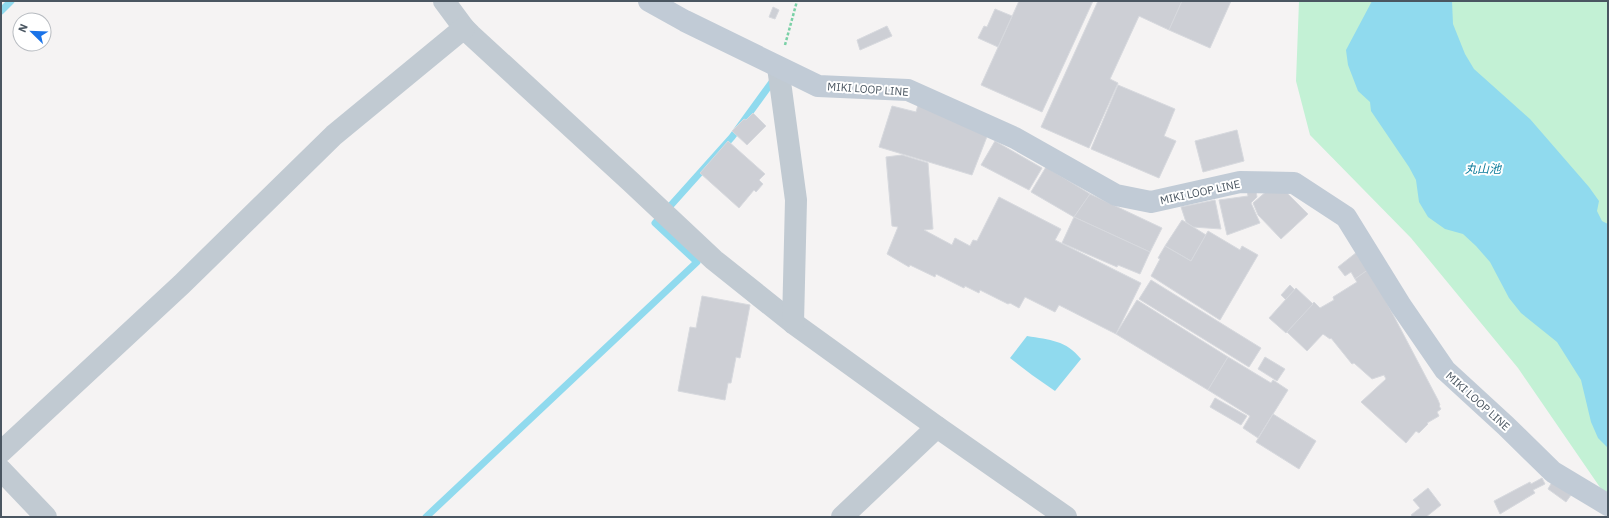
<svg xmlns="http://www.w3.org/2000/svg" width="1609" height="518" font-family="'IBM Plex Sans','Noto Sans JP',sans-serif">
<rect width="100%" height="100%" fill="#f5f3f3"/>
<polygon fill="#c3f1d5" points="1299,1 1608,1 1608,499 1518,368 1411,238 1310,135 1296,81"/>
<g fill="#90daee">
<polygon points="1372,1 1452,1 1453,24 1465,54 1474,69 1530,119 1589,187 1599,201 1597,211 1602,221 1608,224 1608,448 1598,438 1591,422 1581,380 1557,342 1521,313 1509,298 1490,262 1476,246 1463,234 1445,229 1428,217 1419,202 1416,180 1409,167 1371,111 1370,102 1358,91 1348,65 1346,50"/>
<path d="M1027,336C1050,340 1066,340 1081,359L1055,391L1032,375L1010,358Z"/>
</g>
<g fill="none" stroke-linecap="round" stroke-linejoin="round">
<g stroke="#90daee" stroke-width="7">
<polyline points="1,11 11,1"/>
<polyline points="426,517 697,262 655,223 732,137 772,82"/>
</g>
</g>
<g fill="#cdcfd5" stroke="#d7d9de">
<polygon points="1019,1 1093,1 1042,112 981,85"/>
<polygon points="1098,1 1182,1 1169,30 1139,16 1110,79 1118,83 1089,148 1041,127"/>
<polygon points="1182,1 1231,1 1210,48 1169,30"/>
<polygon points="773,7 779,10 775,19 769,17"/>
<polygon points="995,9 1012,16 998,47 978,38 984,26 987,27"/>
<polygon points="887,26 892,36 860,50 857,40"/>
<polygon points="1118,85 1175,109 1164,136 1176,141 1159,178 1091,149"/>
<polygon points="918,105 988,134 972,175 879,147 892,106 916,112"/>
<polygon points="753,113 766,126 747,145 732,131 744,119 746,120"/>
<polygon points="1237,130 1244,161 1203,172 1195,141"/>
<polygon points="728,141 765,174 759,180 763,184 756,192 754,190 739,208 700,173"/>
<polygon points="995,141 1042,168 1029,190 981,165"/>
<polygon points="902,155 928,163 933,229 924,230 952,245 955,238 970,246 973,240 977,241 999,197 1061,229 1055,240 1141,283 1116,334 1059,305 1055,312 1025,297 1019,308 1010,303 1008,304 980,290 979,293 965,286 964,288 936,274 935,277 910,265 909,267 887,254 898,227 892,226 886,157"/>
<polygon points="1046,167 1090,194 1074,217 1031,192"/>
<polygon points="1268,190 1285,191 1308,214 1281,239 1258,215 1253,203"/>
<polygon points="1247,191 1256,191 1257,197 1251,203 1260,223 1227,235 1219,200 1248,196"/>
<polygon points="1090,194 1162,228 1150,252 1074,217"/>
<polygon points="1215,200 1221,229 1193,227 1186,222 1181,207"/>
<polygon points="1074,217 1150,252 1140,274 1118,265 1117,267 1062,243"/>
<polygon points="1182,220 1206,235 1191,261 1165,246"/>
<polygon points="1208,231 1240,250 1242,246 1258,255 1220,320 1151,276 1160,259 1158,258 1165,246 1191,261"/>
<polygon points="1357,252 1369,269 1355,279 1351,272 1345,276 1338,267"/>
<polygon points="1369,269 1438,400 1440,405 1439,406 1441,409 1437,412 1439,416 1427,423 1428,424 1419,433 1416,431 1406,443 1361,402 1386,379 1384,375 1372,379 1354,363 1352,364 1331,338 1330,339 1323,334 1307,351 1287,332 1314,302 1320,308 1334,300 1333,297 1357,282 1355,279"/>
<polygon points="1151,280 1261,348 1249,367 1139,299"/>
<polygon points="1290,285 1295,290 1286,300 1281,295"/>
<polygon points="1296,288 1313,304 1286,333 1269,318"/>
<polygon points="702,296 750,305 740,358 736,357 731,383 728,383 725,400 678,391 690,327 696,328"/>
<polygon points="1137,300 1228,357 1208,390 1116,334"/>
<polygon points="1228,357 1271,383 1273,380 1288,390 1258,438 1243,428 1250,416 1208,390"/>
<polygon points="1265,357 1285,369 1277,381 1258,369"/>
<polygon points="1215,398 1247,416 1241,425 1210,407"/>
<polygon points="1273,414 1316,441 1299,469 1256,442"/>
<polygon points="1542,478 1545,484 1533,490 1535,493 1500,514 1494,501 1530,482 1531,484"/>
<polygon points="1552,482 1571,495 1566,502 1548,489"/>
<polygon points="1428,488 1441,505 1426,517 1413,517 1411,515 1420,508 1413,500"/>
</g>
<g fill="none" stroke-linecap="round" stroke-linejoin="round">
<polyline stroke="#7ad0a6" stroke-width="2.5" stroke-dasharray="3 2" stroke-linecap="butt" points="785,45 797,1"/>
<g stroke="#c1cad2" stroke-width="22">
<polyline points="444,1 464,28 471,35 631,182 714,260 793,323 937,427 1066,517"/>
<polyline points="778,67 796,200 793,323"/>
<polyline points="1,452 182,284 334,135 464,28"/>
<polyline points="1,470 46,517"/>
<polyline points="842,517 937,427"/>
</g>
<polyline stroke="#c1cbd6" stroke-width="22" points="649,1 685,21 818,86 908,90 1015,138 1116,195 1151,202 1240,182 1294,183 1346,217 1401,306 1445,370 1506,426 1553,472 1608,505"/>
</g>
<g text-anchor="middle" stroke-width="4" stroke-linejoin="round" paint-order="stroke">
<g font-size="11" fill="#4a5661" stroke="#fff">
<text transform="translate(868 89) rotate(4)" y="4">MIKI LOOP LINE</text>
<text transform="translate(1200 192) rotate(-12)" y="4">MIKI LOOP LINE</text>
<text transform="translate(1478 401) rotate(42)" y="4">MIKI LOOP LINE</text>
</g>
<g font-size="12" font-style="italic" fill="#0c7c9b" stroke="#fff">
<text x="1483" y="173">丸山池</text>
</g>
</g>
<rect width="1609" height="518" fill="none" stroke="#4a5661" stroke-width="4"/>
<g transform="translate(32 32) rotate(293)"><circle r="19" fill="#ffffff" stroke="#b7bbc0"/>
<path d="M0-3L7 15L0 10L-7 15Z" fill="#1a73e8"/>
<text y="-6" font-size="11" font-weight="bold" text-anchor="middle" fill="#4a5661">N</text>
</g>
</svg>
